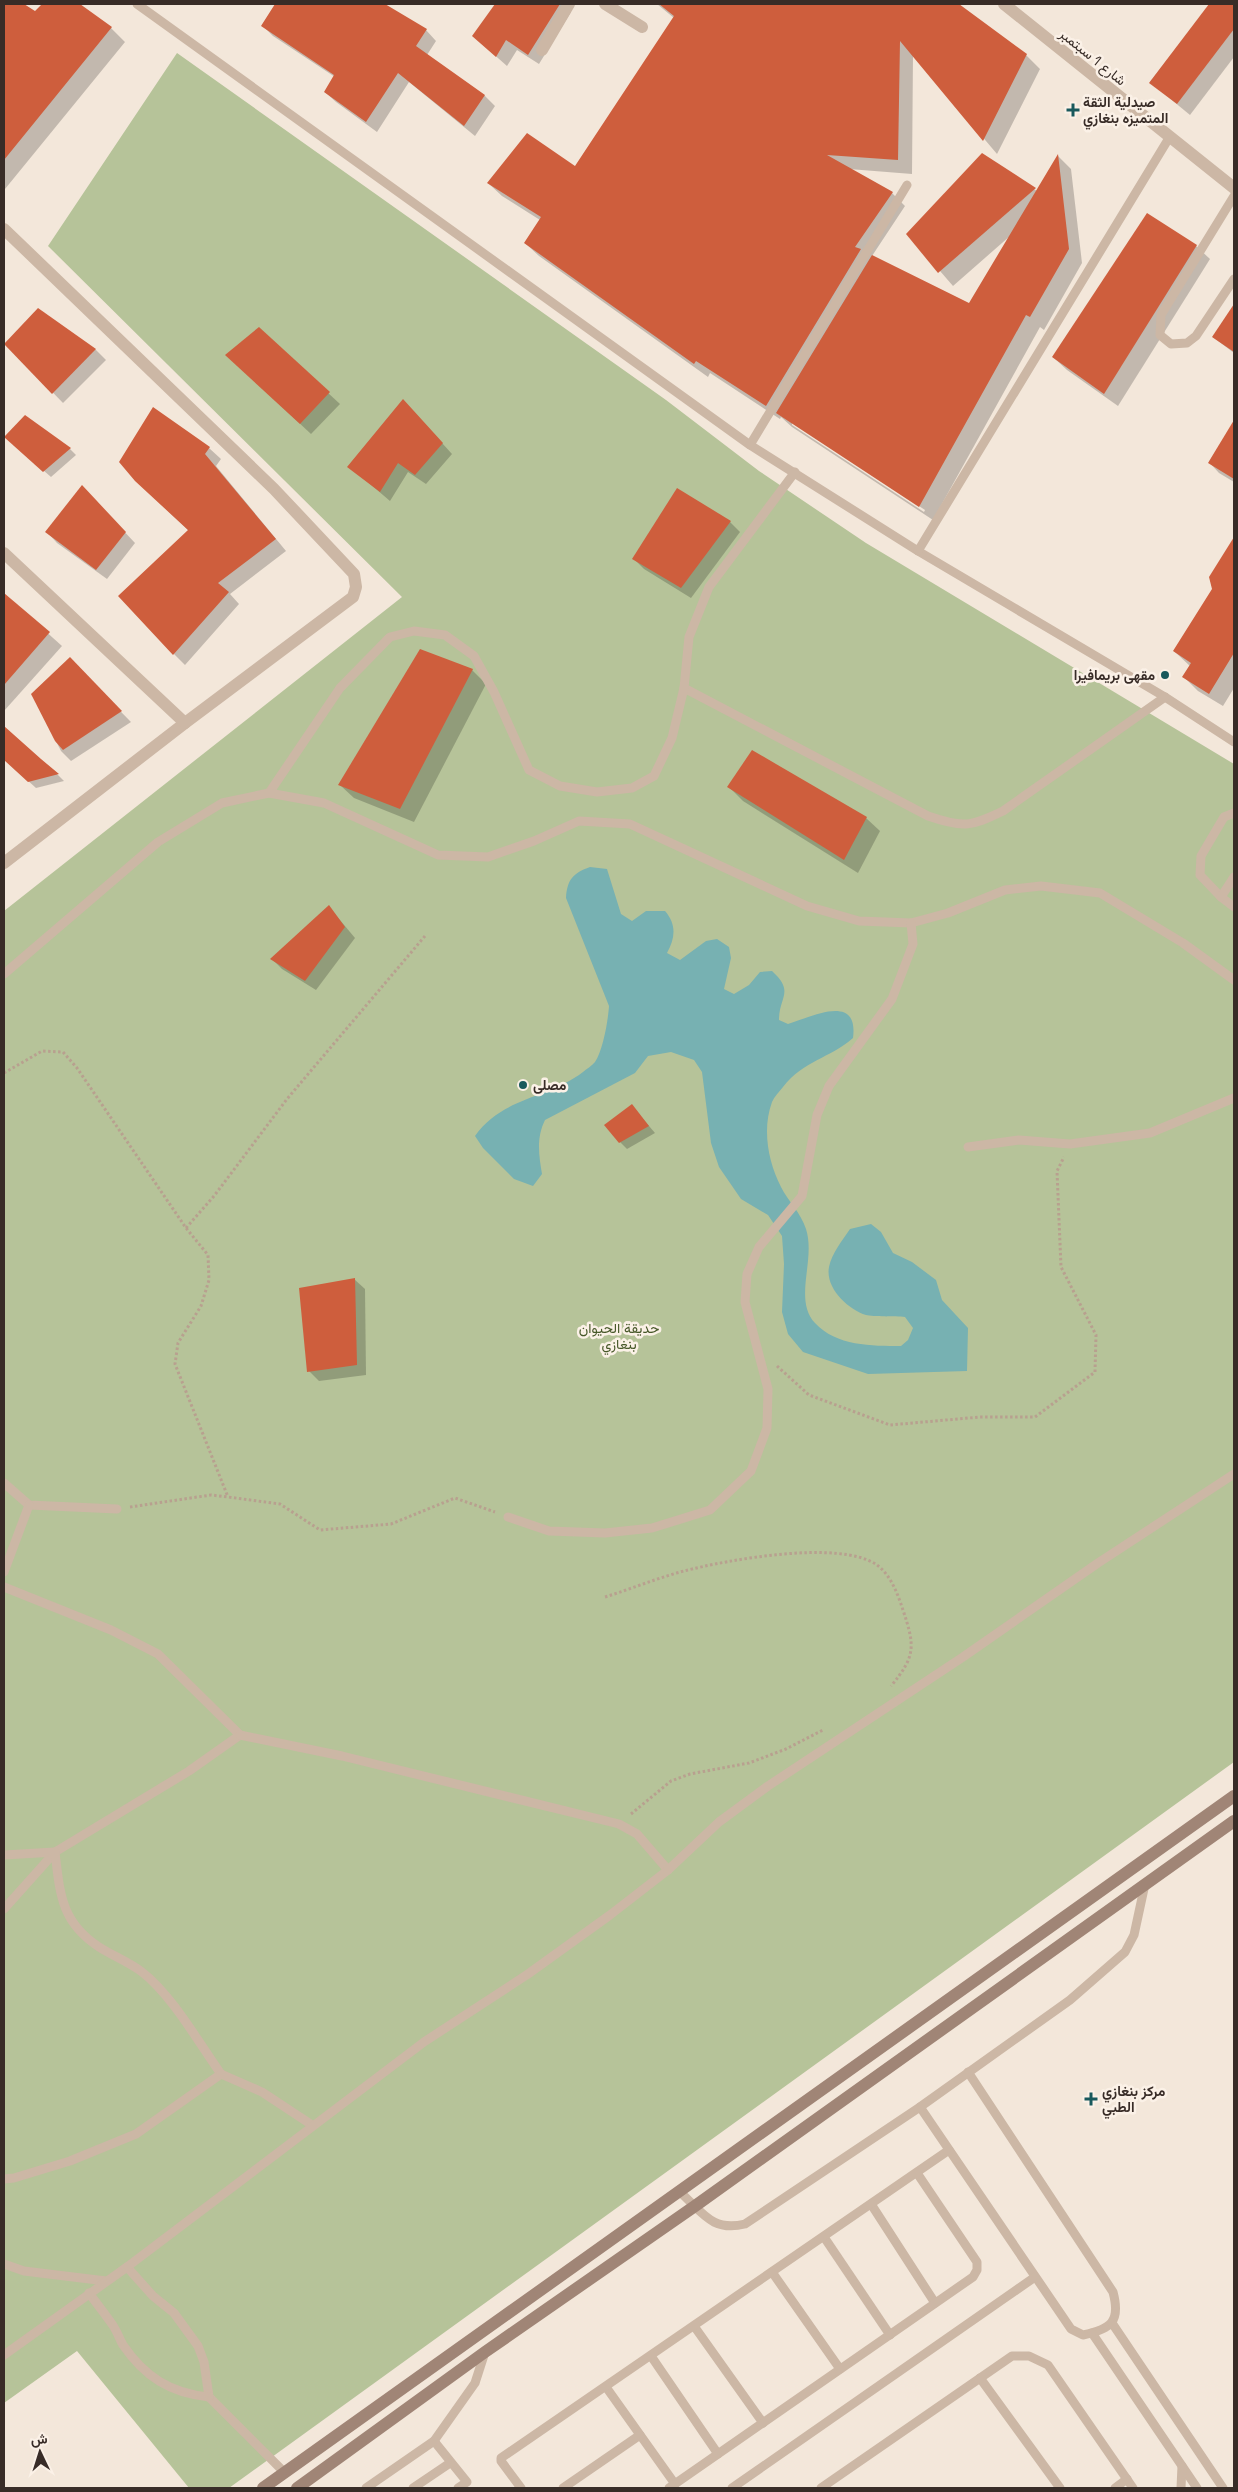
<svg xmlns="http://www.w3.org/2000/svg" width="1238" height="2492" font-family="'Space Grotesk',Vazirmatn,sans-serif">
<rect width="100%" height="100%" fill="#f3e7da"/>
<polygon fill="#b6c399" points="177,53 666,400 759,471 866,543 1234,764 1234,1762 229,2488 189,2488 77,2351 4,2403 4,911 402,597 48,246"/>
<path fill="#77b1b2" d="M590,867L607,869L621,914L632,921L646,911H665C677,925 675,938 667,953L680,960L706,941L717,939L729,947L731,958L724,989L734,994L749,985L760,972L772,971C795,992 779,996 779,1020L788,1024C811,1017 859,992 853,1038C829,1059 804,1060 783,1087C779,1092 774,1097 772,1102C762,1129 768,1162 781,1187C788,1201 801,1213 806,1229C816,1260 793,1299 815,1323C836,1346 872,1346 901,1346L908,1340L913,1328L905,1317C896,1316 873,1317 866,1315C848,1309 825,1288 829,1267C832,1253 842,1241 850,1229L871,1224L881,1232L893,1253L912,1262L936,1280L942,1300L968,1328L967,1371L868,1374L803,1352L788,1334L782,1312L784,1264L782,1236L768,1215L741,1199L719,1167L711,1143L702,1072L694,1060L671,1052L648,1056L635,1073L545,1120C536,1138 539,1156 542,1174L533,1186L514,1179L483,1148L475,1136C502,1097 548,1099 583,1072C586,1069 592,1066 595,1062C603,1050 608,1021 609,1006L566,898C567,880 573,873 590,867Z"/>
<g fill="#0003" fill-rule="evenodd">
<polygon points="4,4 21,4 35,12 44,4 78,4 111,28 125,42 5,189"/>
<polygon points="276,4 382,4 426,30 436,41 427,55 485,96 495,106 475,136 409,82 377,132 336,102 325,92 335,77 273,36 262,25"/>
<polygon points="497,4 563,4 571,12 539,64 517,50 507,66 473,36"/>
<path d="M657,4H957L1026,55L1040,69L997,154L913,55L912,174L849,169L892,193L905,206L872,256L969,305L1010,236L953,286L908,234L982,155L1037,191L1058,156L1071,169L1082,263L1044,330L1040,327L933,520L792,427L781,417L780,419L710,373L708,377L539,256L525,243L540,220L502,196L488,183L575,167L674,18ZM792,422L925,510L924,512L792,425Z"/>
<polygon points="1210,4 1234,4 1234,57 1190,115 1150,82"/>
<polygon points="1196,246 1210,259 1118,406 1067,370 1053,357"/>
<polygon points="1234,306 1234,353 1213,337"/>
<polygon points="38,309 96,350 106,360 63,403 6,344"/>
<polygon points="259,329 340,404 311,434 237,365"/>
<polygon points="413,411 452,454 426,484 408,472 390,501 349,466"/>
<polygon points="1234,422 1234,482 1219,473 1209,462"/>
<polygon points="12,443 70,449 76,455 51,477"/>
<polygon points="209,448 221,459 216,466 286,551 230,594 239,604 185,665 174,654 189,531 148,492"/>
<polygon points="92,497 135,543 107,579 57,543 47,532"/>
<polygon points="730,522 740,532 691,598 644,569 634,559"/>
<polygon points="1234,540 1234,688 1223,706 1198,691 1184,677 1191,667 1174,651 1213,590 1211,577"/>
<polygon points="4,594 62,646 4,711"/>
<polygon points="69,659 131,722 71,761 61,751 32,694"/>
<polygon points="472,670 486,684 414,822 354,798 340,785"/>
<polygon points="4,728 58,775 64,781 36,788 4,759"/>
<polygon points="729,787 866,818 880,831 858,873 743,801"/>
<polygon points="329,907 355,938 316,990 282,969 272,959"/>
<polygon points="632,1106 655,1133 627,1149 620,1142"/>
<polygon points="354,1279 365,1289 366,1375 319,1381 309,1371"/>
</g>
<g fill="#ce5e3d">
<polygon points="4,4 24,4 35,11 42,4 80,4 112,27 4,160"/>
<polygon points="275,4 385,4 427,29 416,46 485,95 464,126 398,73 366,122 324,92 334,75 261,26"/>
<polygon points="495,4 560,4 528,55 506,40 496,57 472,36"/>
<polygon points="659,4 959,4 1027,54 983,141 900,41 898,160 827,155 893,192 855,247 861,249 766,406 696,361 694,364 524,243 541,217 487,183 527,133 575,166 674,16"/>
<polygon points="1209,4 1234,4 1234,29 1177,104 1149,83"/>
<polygon points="982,153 1036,188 938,273 906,234"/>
<polygon points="1058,154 1069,249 1030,317 1026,315 919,507 776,413 872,255 969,303"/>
<polygon points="1147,213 1197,245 1104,394 1052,357"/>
<polygon points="1234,304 1234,352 1212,337"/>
<polygon points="38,308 96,349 52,394 4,344"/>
<polygon points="259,327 330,392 300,424 225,355"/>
<polygon points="403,399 443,443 415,475 398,463 380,492 347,467"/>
<polygon points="153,407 210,447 205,454 276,539 218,583 229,592 173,655 118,596 188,530 135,481 119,462"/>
<polygon points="25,415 71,448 43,472 4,437"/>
<polygon points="1234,420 1234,479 1208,463"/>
<polygon points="82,485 126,532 96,570 45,532"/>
<polygon points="677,488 731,521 681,588 632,559"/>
<polygon points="1234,537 1234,653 1209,694 1182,677 1191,663 1173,651 1212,589 1209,577"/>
<polygon points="4,593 50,632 4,685"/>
<polygon points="420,649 473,669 400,809 338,785"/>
<polygon points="70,657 122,711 63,750 55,741 31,694"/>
<polygon points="4,726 41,759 59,774 28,782 4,760"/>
<polygon points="752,750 867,817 844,860 727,787"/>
<polygon points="329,905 345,927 305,981 270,959"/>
<polygon points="632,1104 649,1126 619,1143 604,1125"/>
<polygon points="355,1278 357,1365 307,1372 299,1288"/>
</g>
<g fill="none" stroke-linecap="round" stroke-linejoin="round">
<g stroke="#b8a08f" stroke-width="3" stroke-dasharray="2.5 2.5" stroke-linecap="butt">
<polyline points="4,1073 42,1051 63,1052 77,1068 186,1228 208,1255 209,1280 201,1306 178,1343 175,1364 228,1497"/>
<polyline points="186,1228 214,1196 287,1099 425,936"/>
<polyline points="777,1366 809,1395 890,1425 980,1417 1035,1417 1095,1372 1096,1335 1061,1267 1057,1171 1064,1157"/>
<polyline points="130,1507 211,1495 228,1497 280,1504 320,1530 391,1524 455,1498 495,1512"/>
<path d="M605,1597C631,1589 657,1578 684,1571C727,1560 840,1539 877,1565C891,1575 898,1595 903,1610C915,1646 916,1656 891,1686"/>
<polyline points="631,1814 671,1781 690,1774 749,1763 786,1749 823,1730"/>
</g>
<g stroke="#ccb7a5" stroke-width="9">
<polyline points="137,4 750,445 918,551 1165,697 1234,742"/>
<polyline points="1234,196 1161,315 1160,335 1171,344 1187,343 1196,336 1234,279"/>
<polyline points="750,445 907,185"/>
<polyline points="918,551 1169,138"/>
<path d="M684,688L928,816C963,828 970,827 1003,811L1165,697"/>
<polyline points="269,793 340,688 390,637 414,631 445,635 474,656 494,692 529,770 560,786 597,792 632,788 654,776 672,738 684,688 689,637 709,587 795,472"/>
<polyline points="1234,813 1224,817 1201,856 1200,875 1221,897 1234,907"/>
<polyline points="1221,897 1234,877"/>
<polyline points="4,974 158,842 222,803 269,793 324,803 438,855 488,857 534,841 579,821 630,824 807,906 859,921 911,923 948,913 1005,890 1041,886 1100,893 1183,943 1234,980"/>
<polyline points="968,1147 1019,1140 1070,1144 1150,1133 1234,1098"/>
<polyline points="4,1483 29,1505 117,1509"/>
<polyline points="508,1517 549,1531 605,1533 652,1528 710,1510 751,1471 767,1428 768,1389 745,1302 747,1274 759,1247 802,1196 817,1115 829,1086 892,999 913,944 911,923"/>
<polyline points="4,1572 29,1505"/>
<polyline points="4,1587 111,1630 158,1654 240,1735 189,1771 55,1852 4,1909"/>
<polyline points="240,1735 342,1756 619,1824 637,1834 668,1870"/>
<path d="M4,1855L55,1852C60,1894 61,1922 99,1947C113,1956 129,1962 142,1972C171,1994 199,2043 221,2074L136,2134L70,2161L14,2178L4,2179"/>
<polyline points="221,2074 262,2092 312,2125"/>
<path d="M920,2107L1071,2329L1083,2335C1111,2329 1121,2322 1113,2292L968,2072"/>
<path d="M680,2192C703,2213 712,2232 745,2224L920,2107L1070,2000L1125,1952L1134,1935L1145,1884"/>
<polyline points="871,2204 935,2303"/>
<polyline points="824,2237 890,2335"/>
<polyline points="4,2264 24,2271 106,2281"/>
<polyline points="127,2267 153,2296 174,2313 198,2346 204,2362 209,2397 285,2473"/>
<polyline points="772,2272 840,2369"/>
<path d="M89,2293C97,2304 105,2314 112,2324C117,2331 119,2338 123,2345C145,2377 170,2393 209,2397"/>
<polyline points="1112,2323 1223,2488"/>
<polyline points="694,2326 763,2423"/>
<polyline points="1092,2333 1197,2488"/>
<polyline points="4,2355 127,2267 424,2042 528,1974 610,1915 668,1870 719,1822 768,1786 963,1657 1098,1563 1234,1474"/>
<polyline points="651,2356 718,2454"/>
<polyline points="980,2378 1060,2488"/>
<polyline points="606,2387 675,2484"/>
<polyline points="434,2441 467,2482 458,2488"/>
<polyline points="366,2488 434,2441 475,2383 485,2352"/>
<polyline points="413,2488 450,2463"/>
<polyline points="521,2488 501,2461 501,2458 949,2150"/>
<polyline points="563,2488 640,2435"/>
<polyline points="669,2488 973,2277 977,2270 977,2262 917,2173"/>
<polyline points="732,2488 1035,2277"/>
<polyline points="821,2488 1012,2356 1029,2356 1048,2365 1133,2488"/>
<polyline points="1115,2488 1127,2479"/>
<polyline points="1181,2488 1182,2466"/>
</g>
<g stroke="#ccb7a5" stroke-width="12">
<polyline points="605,4 642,27"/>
<polyline points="542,50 569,4"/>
<polyline points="4,229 274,489 354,574 356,587 353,597 185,723 4,863"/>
<polyline points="4,553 185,723"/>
</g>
<polyline stroke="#ccb7a5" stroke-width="12" points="1004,4 1234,188"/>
<g stroke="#a08576" stroke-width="12">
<polyline points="263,2488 1234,1796"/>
<polyline points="297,2488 485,2352 695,2206 1234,1821"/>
</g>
</g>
<g fill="#19595c" stroke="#fbf1e7" stroke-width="2">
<path d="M1070.5 102.5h5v5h5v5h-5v5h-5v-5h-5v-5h5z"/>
<circle cx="1165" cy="675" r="5"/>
<circle cx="523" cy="1085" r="5"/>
<path d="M1088.5 2091.5h5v5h5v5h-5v5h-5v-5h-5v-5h5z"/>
</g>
<g text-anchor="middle" stroke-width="5" stroke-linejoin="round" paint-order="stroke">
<g font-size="14" fill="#382c27" stroke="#fbf1e7">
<text transform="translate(1093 57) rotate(39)" y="5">شارع 1 سبتمبر</text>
</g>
<g font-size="14" font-weight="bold" fill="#382c27" stroke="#fbf1e7" text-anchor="start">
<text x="1083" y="107">صيدلية الثقة<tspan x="1083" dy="16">المتميزه بنغازي</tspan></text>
<text x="1155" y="680" text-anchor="end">مقهى بريمافيرا</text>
<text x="533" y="1090">مصلى</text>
<text x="1102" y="2096">مركز بنغازي<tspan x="1102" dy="16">الطبي</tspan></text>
</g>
<g font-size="14" fill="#475829" stroke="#fbf1e7">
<text x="619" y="1333">حديقة الحيوان<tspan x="619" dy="16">بنغازي</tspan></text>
</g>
</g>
<rect width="1238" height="2492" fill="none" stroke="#382c27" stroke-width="10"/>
<g transform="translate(40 2452) rotate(356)" stroke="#fbf1e7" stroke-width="4" paint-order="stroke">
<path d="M0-4L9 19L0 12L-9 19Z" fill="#382c27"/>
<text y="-8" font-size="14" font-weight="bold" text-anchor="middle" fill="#382c27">ش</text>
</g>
</svg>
